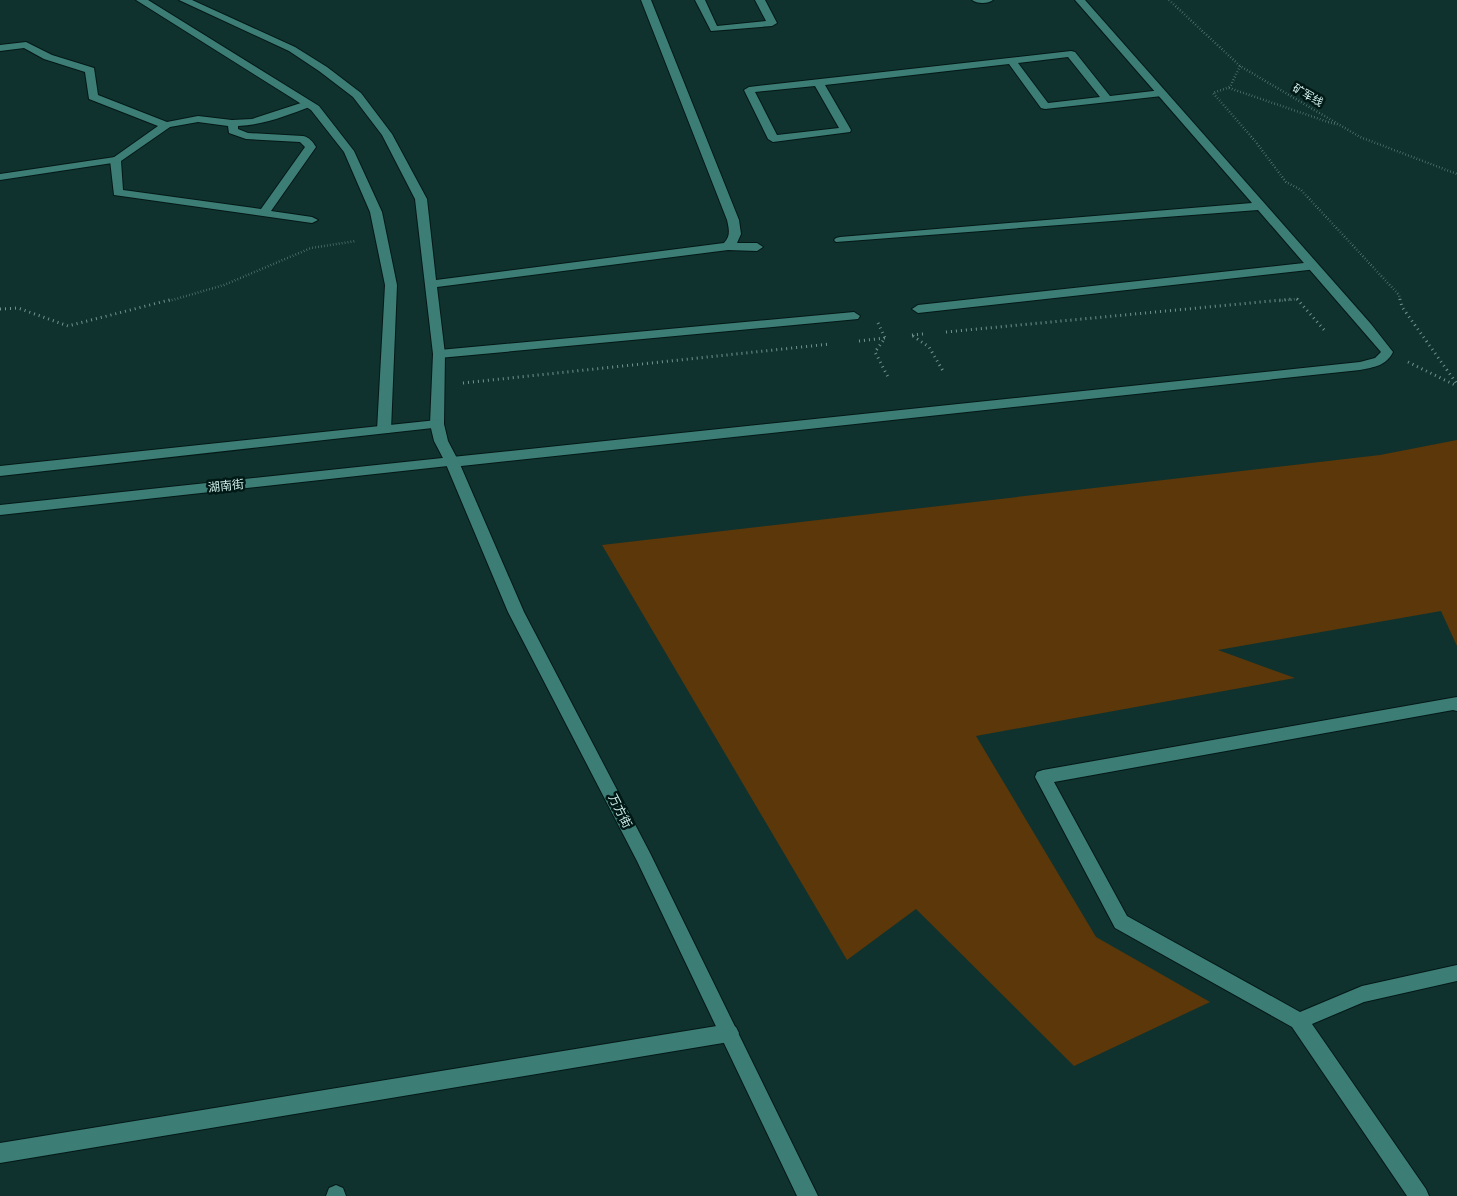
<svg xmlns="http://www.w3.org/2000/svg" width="1457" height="1196" font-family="'Source Sans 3','Noto Sans SC',sans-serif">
<rect width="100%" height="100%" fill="#0f322e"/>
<polygon fill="#5c3709" points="1457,440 1457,646 1441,611 1218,650 1295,678 976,736 1096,937 1210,1002 1074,1066 916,909 847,960 602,545 1380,455"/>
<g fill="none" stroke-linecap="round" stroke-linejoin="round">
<defs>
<g id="service">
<polygon points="695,0 705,0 717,26 766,21 755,0 765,0 777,23 772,26 711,31"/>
<path d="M972,0H993C988,4 977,4 972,0Z"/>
<path d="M26,42L52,55L94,68L98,95L167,122L198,116L232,120L252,119L304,102H312L313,104L312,106C288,115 264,125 238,126V129L248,133L303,136C309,137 313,142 316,147L271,211L312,217L318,220L312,223L114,195L110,160L158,126L89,99L85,72L44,59L24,48L0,51V45ZM198,122L228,126L229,133L246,139L300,142L305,147L261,209L123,190L121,161L170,127Z"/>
<path d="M1071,51L1075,52L1110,96L1162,90L1167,93L1162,96L1045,109L1041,108L1009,64L825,85L851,130L850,132L773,142L768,139L744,90L749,87ZM1068,57L1100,97L1048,103L1018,63ZM815,86L839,128L777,135L755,92Z"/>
<polygon points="1313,262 1319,266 1317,269 918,313 912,309 918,305"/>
<polygon points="854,312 860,316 858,319 439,358 433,354 439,350"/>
</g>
<g id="minor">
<polygon points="136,0 148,0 319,106 354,151 382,212 397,285 391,430 389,433 379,433 377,430 385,285 370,212 344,152 311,110"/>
<path d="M179,0H192L295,47L327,67L361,93L392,134L427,199L436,280L724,243C731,236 729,229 727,220L641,0H651L739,220L741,234L737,243H757L763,247L757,251L728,250L437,287L445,354L444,424L437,428L432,427L430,424L433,354L415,199L382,135L353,97L319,71L289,51Z"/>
<path d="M1075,0H1085L1371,324L1393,352C1386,366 1374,367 1360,370L452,467L447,465L445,462L447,459L452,457L1360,362L1375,358L1381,352L1258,210L836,242L834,240L836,238L840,237L1252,203Z"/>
<polygon points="115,157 120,160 119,162 0,180 0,174"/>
<polygon points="1457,697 1457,711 1453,710 1054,782 1127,916 1300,1012 1362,986 1457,965 1457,981 1364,1002 1312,1024 1426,1189 1429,1196 1407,1196 1292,1027 1115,928 1035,777 1037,772 1043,770"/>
<polygon points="729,1024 736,1027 739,1033 736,1039 729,1042 0,1163 0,1143"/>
<polygon points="336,1185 343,1188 346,1196 326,1196 329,1188"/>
</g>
<polygon id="tertiary" points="437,420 444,424 448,441 459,462 524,612 650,853 818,1196 797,1196 637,861 508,612 445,462 434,441 430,424"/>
<g id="secondary">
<polygon points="437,420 444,424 442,427 0,476 0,466"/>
<polygon points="452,457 457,459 459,462 457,465 0,515 0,505"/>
</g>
</defs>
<use href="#service" stroke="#041816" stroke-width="2"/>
<use href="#minor" stroke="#041816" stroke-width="2"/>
<use href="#tertiary" stroke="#041816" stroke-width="2"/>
<use href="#secondary" stroke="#041816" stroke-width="2"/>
<g stroke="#72938f" stroke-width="2.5" stroke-dasharray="0.5 2.5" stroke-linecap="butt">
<polyline points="1169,0 1240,66 1360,137 1457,174"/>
<polyline points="1240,66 1230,87 1213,93 1255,141 1286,182 1301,190 1399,295 1400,301"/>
<polyline points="1229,88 1337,125"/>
<polyline points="169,301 224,285 311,248 356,241"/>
<polyline points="1279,301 1297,299 1299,301"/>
</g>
<g stroke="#72938f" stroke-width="3" stroke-dasharray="1 4" stroke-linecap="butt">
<polyline points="1297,299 1325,331"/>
<polyline points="1400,299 1402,307 1457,384"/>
<polyline points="0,309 18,308 68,326 173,299"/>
<polyline points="878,323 885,338 875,352 888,377"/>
<polyline points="946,332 1292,299"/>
<polyline points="912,335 923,334"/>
<polyline points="913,336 929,347 943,371"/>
<polyline points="859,341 885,338"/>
<polyline points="1408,362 1457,386"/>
<polyline points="463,383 830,344"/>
</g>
<use href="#service" fill="#3c7d76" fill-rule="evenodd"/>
<use href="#minor" fill="#3c7d76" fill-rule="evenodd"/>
<use href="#tertiary" fill="#3c7d76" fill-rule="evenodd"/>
<use href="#secondary" fill="#3c7d76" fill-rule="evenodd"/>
</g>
<g text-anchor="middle" stroke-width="5" stroke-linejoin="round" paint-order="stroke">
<g font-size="11" fill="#d0efeb" stroke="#001916">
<text transform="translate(1308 95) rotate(30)" y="4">矿军线</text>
</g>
<g font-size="12" fill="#d0efeb" stroke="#001916">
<text transform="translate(226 486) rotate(-6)" y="4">湖南街</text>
<text transform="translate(620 811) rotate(63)" y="4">万方街</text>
</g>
</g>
</svg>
